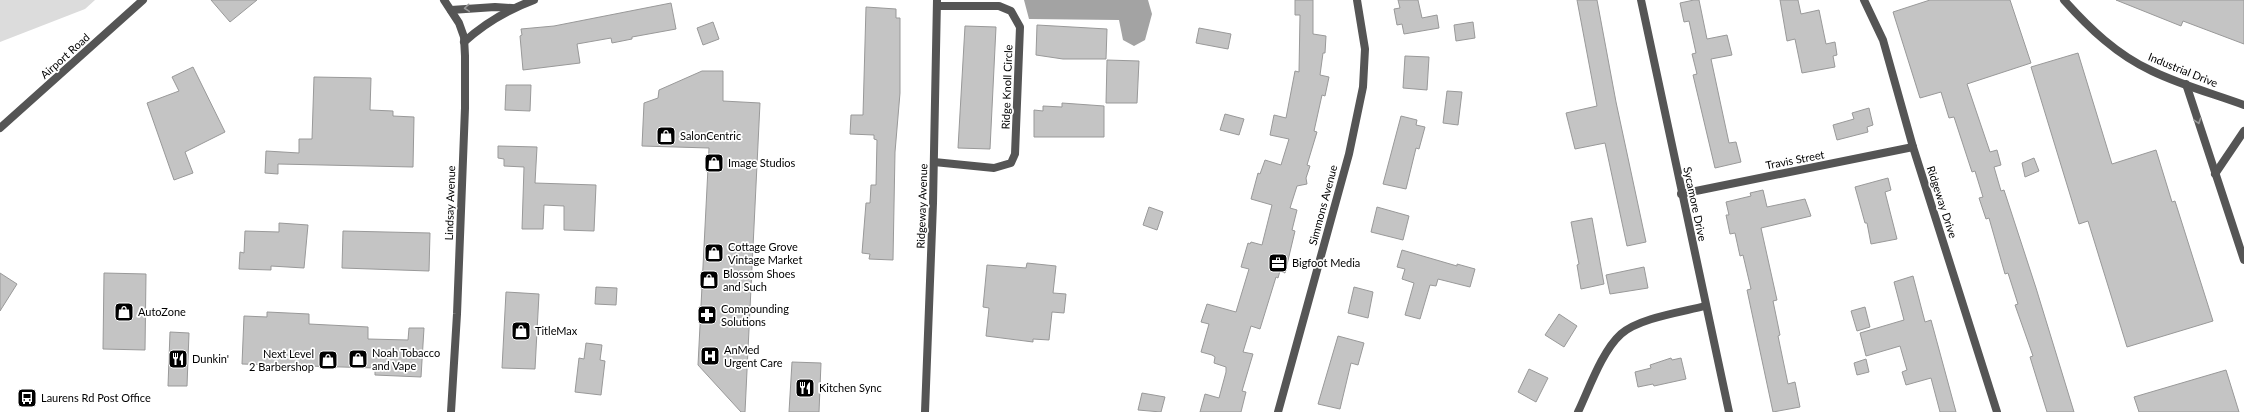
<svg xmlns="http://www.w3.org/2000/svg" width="2244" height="412" font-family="Lato,sans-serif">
<rect width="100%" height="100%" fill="#fff"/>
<polygon fill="#dcdcdc" points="0,0 95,0 85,9 0,42"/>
<polygon fill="#a3a3a3" points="1024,0 1148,0 1152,14 1145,40 1134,46 1123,40 1119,20 1029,19"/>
<g fill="#c4c4c4" stroke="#999">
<polygon points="211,0 257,0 230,22"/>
<polygon points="1295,0 1313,0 1313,34 1326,36 1325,53 1323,53 1320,75 1329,77 1325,96 1322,95 1314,131 1317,132 1307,165 1310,166 1306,178 1307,184 1297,186 1290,208 1297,210 1292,230 1295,231 1285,273 1280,271 1278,278 1276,277 1260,329 1251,326 1243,352 1253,354 1242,391 1246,392 1241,412 1200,412 1205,394 1219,398 1226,372 1226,367 1214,363 1215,357 1212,355 1201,352 1209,324 1201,322 1207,304 1236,312 1249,269 1241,267 1248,243 1250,244 1251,242 1262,245 1272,205 1251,199 1258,173 1260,174 1265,160 1281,165 1289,139 1270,135 1274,115 1286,118 1295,71 1299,72 1300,15 1295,15"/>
<polygon points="1398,0 1418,0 1422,18 1437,15 1439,28 1404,34 1402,24 1397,25 1394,9 1400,8"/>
<polygon points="1577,0 1597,0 1616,102 1646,242 1627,246 1605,143 1575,149 1566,113 1597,106"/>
<polygon points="1694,0 1699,0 1707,39 1727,35 1732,55 1711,59 1729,143 1736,142 1741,162 1715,168 1693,75 1697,74 1692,54 1696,53 1689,21 1684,22 1680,3"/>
<polygon points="1780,0 1798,0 1801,14 1819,10 1826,44 1835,42 1837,55 1833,56 1835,67 1802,73 1795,39 1787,41"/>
<polygon points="1930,0 2010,0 2031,63 1967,84 1990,152 1997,150 2001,165 1994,167 2001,191 2004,190 2036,288 2074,412 2047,412 2030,357 2033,356 2015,305 2018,304 2008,273 2005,274 1989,218 1986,219 1979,198 1983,197 1975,171 1972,172 1954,117 1949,118 1941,92 1920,98 1893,12"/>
<polygon points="2116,0 2244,0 2244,44 2183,21 2181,26"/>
<polygon points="671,3 676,29 632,37 632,39 612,43 611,38 577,44 580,63 523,70 520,36 522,35 521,29 554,26"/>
<polygon points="866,7 896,9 896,18 900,18 900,93 895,152 893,260 869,259 870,254 862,253 866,203 870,203 871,185 876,185 877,140 874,139 874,135 850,134 851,115 863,115"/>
<polygon points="713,22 719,39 703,45 697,28"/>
<polygon points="1473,22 1475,38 1456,41 1454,25"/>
<polygon points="1037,25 1107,29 1106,59 1063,59 1036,55"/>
<polygon points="965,26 996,27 990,149 958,148"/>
<polygon points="1199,28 1231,34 1228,49 1196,43"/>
<polygon points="2078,53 2112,164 2156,150 2172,202 2175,201 2213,321 2127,347 2088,221 2079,224 2031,67"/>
<polygon points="1405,56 1429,57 1427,90 1403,88"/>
<polygon points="1107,60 1139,61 1137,103 1106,103"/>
<polygon points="193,67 225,132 185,152 193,173 174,180 147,103 179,91 172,77"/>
<polygon points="702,71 723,71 723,101 760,103 745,412 741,412 698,365 709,148 642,146 644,103 658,98 659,90"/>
<polygon points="314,77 371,78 370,110 393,111 393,116 414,117 413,167 278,164 278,174 265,173 266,151 299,153 299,139 312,139"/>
<polygon points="506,85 531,85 530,111 505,110"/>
<polygon points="1447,91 1462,92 1458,125 1443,123"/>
<polygon points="1062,103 1104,106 1104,137 1034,137 1034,110 1043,111 1043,106 1062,107"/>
<polygon points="1869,108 1873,125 1867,127 1868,132 1837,140 1833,125 1854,119 1852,113"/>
<polygon points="1225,114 1244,119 1239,135 1220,130"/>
<polygon points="1401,116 1417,120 1416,125 1425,127 1419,149 1416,148 1406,189 1383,184"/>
<polygon points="498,146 537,147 535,183 596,185 594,231 564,230 564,206 544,205 543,229 522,229 524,167 504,166 504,159 498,158"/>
<polygon points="2034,158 2039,171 2025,177 2022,163"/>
<polygon points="1888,178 1891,190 1885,192 1897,239 1871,244 1867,223 1865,223 1855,187"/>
<polygon points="1763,190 1767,207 1805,199 1811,216 1761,228 1777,300 1773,301 1780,335 1778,336 1788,384 1795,382 1800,407 1773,412 1747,290 1751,289 1743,255 1740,256 1735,233 1730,234 1726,215 1729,215 1726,202 1751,196 1750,193"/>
<polygon points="1149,207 1163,212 1157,230 1143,225"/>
<polygon points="1377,207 1409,216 1403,240 1371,232"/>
<polygon points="1592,218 1604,284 1581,289 1577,265 1579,264 1571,222"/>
<polygon points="279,223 308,225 304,268 271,266 271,270 239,269 240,252 244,253 245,231 279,232"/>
<polygon points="343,231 430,233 429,271 342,268"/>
<polygon points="1402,250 1457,266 1457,264 1475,269 1470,287 1438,279 1436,286 1430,285 1420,319 1405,315 1414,283 1402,279 1405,269 1397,267"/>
<polygon points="1027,263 1056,266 1053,293 1066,294 1064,313 1052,312 1049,340 1033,339 1033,342 986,336 989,308 983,307 987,265 1026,268"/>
<polygon points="1644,267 1648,288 1610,294 1606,275"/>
<polygon points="0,273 17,284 0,311"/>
<polygon points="104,273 146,274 145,350 103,349"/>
<polygon points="1913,276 1925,322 1931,320 1956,412 1940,412 1931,378 1906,385 1902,372 1907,370 1900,346 1866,356 1860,333 1904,320 1894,282"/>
<polygon points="596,287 617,288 616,305 595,304"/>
<polygon points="1354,287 1373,292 1368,318 1348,313"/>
<polygon points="506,292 539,294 535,369 502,368"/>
<polygon points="1865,307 1870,327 1857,331 1851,311"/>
<polygon points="267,312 309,314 309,324 368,327 368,339 408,340 409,328 424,328 421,377 375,375 375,368 242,364 244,316 267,317"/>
<polygon points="1559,314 1577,326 1564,347 1545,335"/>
<polygon points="170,332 189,333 187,386 168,386"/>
<polygon points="1338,336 1364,343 1358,365 1351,363 1340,409 1318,404"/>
<polygon points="586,343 602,345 600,360 605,361 601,395 575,392 579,358 584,359"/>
<polygon points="1671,358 1672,360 1681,358 1686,379 1654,386 1653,384 1638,387 1635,372 1651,368 1650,365"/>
<polygon points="1866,359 1869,372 1857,375 1854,363"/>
<polygon points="792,362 821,363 819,412 789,412"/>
<polygon points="1529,369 1548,378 1536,402 1518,392"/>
<polygon points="2226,370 2239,412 2139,412 2134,397"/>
<polygon points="1142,393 1165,397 1161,412 1138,410"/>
</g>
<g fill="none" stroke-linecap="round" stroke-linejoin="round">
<g stroke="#555" stroke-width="8">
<polyline points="444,0 459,23 464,37 465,56 465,108 457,314 451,412"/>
<polyline points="1641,0 1729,412"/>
<polyline points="1864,0 1883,40 1913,147 1997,412"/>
<polyline points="451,10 495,7 512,8"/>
<path d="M464,42C485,23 507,10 534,0"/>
<polyline points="2186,84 2244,260"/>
<polyline points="0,128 143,0"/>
<polyline points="934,162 994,168 1011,163 1015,154 1020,27 1011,11 999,6 937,6"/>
<polyline points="2215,174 2244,131"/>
<polyline points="1681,194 1913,147"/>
<polyline points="925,412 933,203 937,0"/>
<polyline points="1278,412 1349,154 1363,87 1365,49 1357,0"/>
<path d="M1578,412C1589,389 1602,351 1621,334C1639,318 1682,312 1705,306"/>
</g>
<path stroke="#555" stroke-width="8" d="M2064,0C2089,28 2117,55 2152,71C2181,85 2214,94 2244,105"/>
</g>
<defs><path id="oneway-chevron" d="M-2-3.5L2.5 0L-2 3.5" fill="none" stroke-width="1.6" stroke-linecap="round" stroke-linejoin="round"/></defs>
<g stroke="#999">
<use href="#oneway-chevron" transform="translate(467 8) rotate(175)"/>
<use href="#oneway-chevron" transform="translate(2198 121) rotate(72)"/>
</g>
<defs>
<symbol id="shop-square" viewBox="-11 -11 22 22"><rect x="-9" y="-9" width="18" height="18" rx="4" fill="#000" stroke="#fff"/><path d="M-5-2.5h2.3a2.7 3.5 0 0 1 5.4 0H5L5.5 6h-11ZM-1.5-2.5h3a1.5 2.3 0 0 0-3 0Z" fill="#fff"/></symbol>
<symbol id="office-square" viewBox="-11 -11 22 22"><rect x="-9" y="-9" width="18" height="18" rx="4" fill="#000" stroke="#fff"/><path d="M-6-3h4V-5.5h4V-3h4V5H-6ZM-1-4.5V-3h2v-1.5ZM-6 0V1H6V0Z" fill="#fff"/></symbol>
<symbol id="pharmacy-square" viewBox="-11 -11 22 22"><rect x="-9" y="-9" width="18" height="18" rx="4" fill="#000" stroke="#fff"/><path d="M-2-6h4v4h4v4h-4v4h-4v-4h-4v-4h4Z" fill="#fff"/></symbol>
<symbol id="hospital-square" viewBox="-11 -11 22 22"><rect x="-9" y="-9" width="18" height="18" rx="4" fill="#000" stroke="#fff"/><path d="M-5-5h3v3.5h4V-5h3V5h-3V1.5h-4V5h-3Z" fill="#fff"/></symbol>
<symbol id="restaurant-square" viewBox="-11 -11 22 22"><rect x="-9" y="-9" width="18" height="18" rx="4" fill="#000" stroke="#fff"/><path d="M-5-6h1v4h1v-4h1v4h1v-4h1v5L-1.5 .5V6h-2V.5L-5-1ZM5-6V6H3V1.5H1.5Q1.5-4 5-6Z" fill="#fff"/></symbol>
<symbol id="bus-square" viewBox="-11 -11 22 22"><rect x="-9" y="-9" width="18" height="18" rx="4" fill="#000" stroke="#fff"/><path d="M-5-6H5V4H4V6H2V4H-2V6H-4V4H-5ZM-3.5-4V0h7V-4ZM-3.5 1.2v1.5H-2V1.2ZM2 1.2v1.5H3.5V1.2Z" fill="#fff"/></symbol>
</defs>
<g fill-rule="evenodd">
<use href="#shop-square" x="655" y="125" width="22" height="22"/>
<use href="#shop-square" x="703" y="152" width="22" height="22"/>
<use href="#shop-square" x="703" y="242" width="22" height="22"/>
<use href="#office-square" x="1267" y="252" width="22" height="22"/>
<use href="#shop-square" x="698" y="269" width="22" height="22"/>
<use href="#shop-square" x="113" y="301" width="22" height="22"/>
<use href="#pharmacy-square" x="696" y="304" width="22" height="22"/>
<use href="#shop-square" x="510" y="320" width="22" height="22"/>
<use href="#hospital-square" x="699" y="345" width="22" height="22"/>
<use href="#restaurant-square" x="167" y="348" width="22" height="22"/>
<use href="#shop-square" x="347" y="348" width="22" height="22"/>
<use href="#shop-square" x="317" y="349" width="22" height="22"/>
<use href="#restaurant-square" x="794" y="377" width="22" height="22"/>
<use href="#bus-square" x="16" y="387" width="22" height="22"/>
</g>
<g text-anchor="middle" stroke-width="3.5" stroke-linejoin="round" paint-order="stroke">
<g font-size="11" fill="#000" stroke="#fff">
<text transform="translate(65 56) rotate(-42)" y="4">Airport Road</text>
<text transform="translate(2183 70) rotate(22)" y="4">Industrial Drive</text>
<text transform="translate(1007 87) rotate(-88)" y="4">Ridge Knoll Circle</text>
<text transform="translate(1795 160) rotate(-11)" y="4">Travis Street</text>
<text transform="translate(1942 202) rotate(72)" y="4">Ridgeway Drive</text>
<text transform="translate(450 203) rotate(-88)" y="4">Lindsay Avenue</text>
<text transform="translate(1695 204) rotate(78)" y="4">Sycamore Drive</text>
<text transform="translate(1323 205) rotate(-75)" y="4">Simmons Avenue</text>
<text transform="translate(922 206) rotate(-88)" y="4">Ridgeway Avenue</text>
</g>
<g font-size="11" fill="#000" stroke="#fff" text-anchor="start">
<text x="680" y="140">SalonCentric</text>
<text x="728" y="167">Image Studios</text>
<text x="728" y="251">Cottage Grove<tspan x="728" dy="13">Vintage Market</tspan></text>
<text x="1292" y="267">Bigfoot Media</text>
<text x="723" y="278">Blossom Shoes<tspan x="723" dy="13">and Such</tspan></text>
<text x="721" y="313">Compounding<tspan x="721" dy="13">Solutions</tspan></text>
<text x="138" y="316">AutoZone</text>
<text x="535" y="335">TitleMax</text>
<text x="724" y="354">AnMed<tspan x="724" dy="13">Urgent Care</tspan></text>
<text x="372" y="357">Noah Tobacco<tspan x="372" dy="13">and Vape</tspan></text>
<text x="314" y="358" text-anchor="end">Next Level<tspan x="314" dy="13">2 Barbershop</tspan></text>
<text x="192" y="363">Dunkin'</text>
<text x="819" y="392">Kitchen Sync</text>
<text x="41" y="402">Laurens Rd Post Office</text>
</g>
</g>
</svg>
